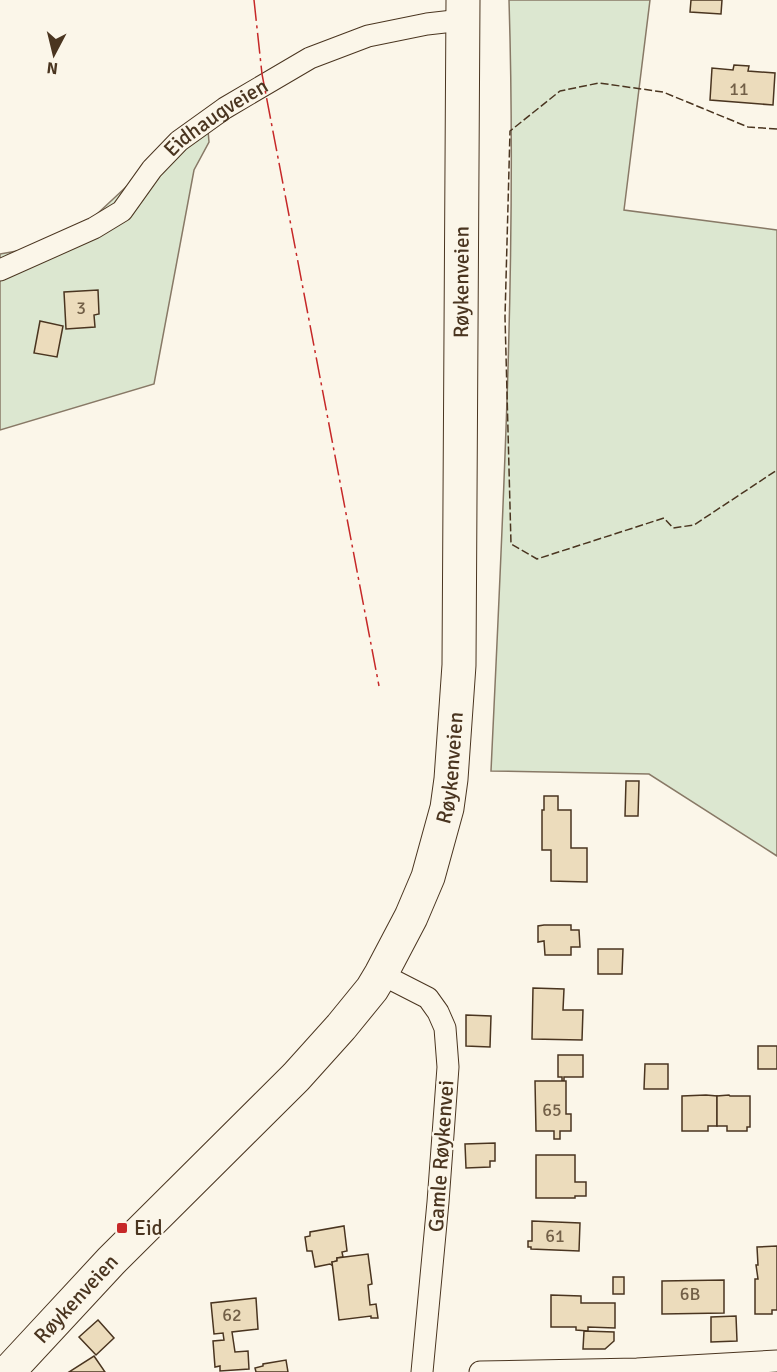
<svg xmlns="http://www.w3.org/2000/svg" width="777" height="1372" font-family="Signika,sans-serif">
<rect width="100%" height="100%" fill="#fbf6e9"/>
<g fill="#dce7d0" stroke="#887966" stroke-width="1.5">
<path d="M509,0H650L624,210L777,230V856L649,774L491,771C503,514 517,257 509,0Z"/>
<polygon points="208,130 209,142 194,170 154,384 0,430 0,254 67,242 142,172"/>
</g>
<g fill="#ecdcbc" stroke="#4a3520" stroke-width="1.5">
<polygon points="691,0 722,0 721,14 690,12"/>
<polygon points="734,65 749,66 748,71 775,73 773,105 710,100 712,68 733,70"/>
<polygon points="98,290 99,314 94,315 95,327 66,329 64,292"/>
<polygon points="40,321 63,326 57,357 34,353"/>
<polygon points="626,781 639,781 638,816 625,816"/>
<polygon points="544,796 558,796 558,810 571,810 571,848 587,848 587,882 551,881 551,850 542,850 542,810 544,810"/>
<polygon points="544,925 571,925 571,930 579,930 580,947 571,947 571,955 545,955 544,941 538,942 538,926"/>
<polygon points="598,949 623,949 622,974 598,974"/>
<polygon points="533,988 564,989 563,1010 583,1010 582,1040 532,1039"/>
<polygon points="466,1015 491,1016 490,1047 466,1046"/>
<rect x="758" y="1046" width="19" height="23"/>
<polygon points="558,1055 583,1055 583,1077 564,1077 564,1081 562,1081 562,1077 558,1077"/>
<polygon points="645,1064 668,1064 668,1089 644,1089"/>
<polygon points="535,1081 566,1081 566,1114 571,1114 571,1131 560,1131 560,1139 554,1139 554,1131 536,1131"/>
<polygon points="706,1095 717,1096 717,1126 708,1126 708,1131 682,1131 682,1096"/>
<polygon points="729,1095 730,1096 750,1096 750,1127 747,1127 747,1131 727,1131 727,1126 717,1126 717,1096"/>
<polygon points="495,1143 495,1161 490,1161 490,1167 466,1168 465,1144"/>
<polygon points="536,1155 575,1155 575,1182 586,1182 586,1196 575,1196 575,1198 536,1198"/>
<polygon points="532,1221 580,1223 579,1251 531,1249 531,1247 528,1247 528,1241 532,1241"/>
<polygon points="344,1226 347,1251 342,1252 343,1257 337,1258 337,1261 332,1262 333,1266 330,1264 315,1267 312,1251 307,1251 305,1237 310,1236 310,1232"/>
<polygon points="777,1246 777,1310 772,1310 772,1314 755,1314 755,1279 758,1279 756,1265 758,1265 757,1247"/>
<polygon points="368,1254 372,1284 368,1285 370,1305 376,1304 378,1318 371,1318 371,1316 339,1320 332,1262 337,1261 337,1258"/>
<rect x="613" y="1277" width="11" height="17"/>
<polygon points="724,1280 724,1313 662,1314 662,1281"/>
<polygon points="551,1295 581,1296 581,1303 615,1303 615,1328 588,1327 588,1331 576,1330 576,1327 551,1327"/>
<polygon points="256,1298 258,1329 232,1332 235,1352 248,1351 249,1369 220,1371 220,1366 215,1367 213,1341 224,1340 223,1333 214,1334 211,1303"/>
<polygon points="736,1316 737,1341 711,1342 711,1317"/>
<polygon points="98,1320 114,1338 96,1355 79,1337"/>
<polygon points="584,1331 614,1332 614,1341 605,1349 583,1349"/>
<polygon points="94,1356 105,1372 69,1372"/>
<polygon points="286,1360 288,1372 256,1372 255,1368 263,1366 263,1364"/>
</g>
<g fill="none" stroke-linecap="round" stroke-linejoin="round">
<defs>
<g id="minor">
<path id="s1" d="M0,270L94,228L122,211L152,169L179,141L225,108L310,58L368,36L427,24L462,20"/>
<polyline points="381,974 428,998 438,1012 445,1028 448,1067 438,1202 422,1372"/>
<polyline points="480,1372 637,1369 777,1361"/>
</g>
<g id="primary">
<path id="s2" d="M8,1372L111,1261L296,1077L341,1027L372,989L381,974L411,917L428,877L447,808L451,779L459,665L463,0"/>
</g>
</defs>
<use href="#minor" stroke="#4a3520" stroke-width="23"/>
<use href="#primary" stroke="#4a3520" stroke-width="35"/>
<use href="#minor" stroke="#fbf6e9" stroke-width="21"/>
<use href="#primary" stroke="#fbf6e9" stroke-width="33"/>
<polyline stroke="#4a3520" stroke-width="1.5" stroke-dasharray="8 3" stroke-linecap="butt" points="777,129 748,127 663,92 599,83 560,91 510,131 505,317 511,544 537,559 664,518 673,528 694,525 777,470"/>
<polyline stroke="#c62828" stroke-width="1.5" stroke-dasharray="21 4.5 3 4.5" stroke-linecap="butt" points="254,0 262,74 379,686"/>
</g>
<rect fill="#c62828" stroke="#fbf6e9" stroke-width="2" x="116" y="1222" width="12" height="12" rx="3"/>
<g text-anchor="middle" stroke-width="4.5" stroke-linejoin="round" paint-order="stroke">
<g font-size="18" fill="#725f47">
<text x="739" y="95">11</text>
<text x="81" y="314">3</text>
<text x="552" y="1116">65</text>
<text x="555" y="1242">61</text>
<text x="690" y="1300">6B</text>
<text x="232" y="1321">62</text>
</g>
<g font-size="21" fill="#4a3520" stroke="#fbf6e9">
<text dy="7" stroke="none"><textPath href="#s1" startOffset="270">Eidhaugveien</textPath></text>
<text dy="7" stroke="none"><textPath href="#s2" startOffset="1252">Røykenveien</textPath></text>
<text dy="7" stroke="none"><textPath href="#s2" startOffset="766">Røykenveien</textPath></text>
<text transform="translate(441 1156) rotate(-86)" y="7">Gamle Røykenvei</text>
<text dy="7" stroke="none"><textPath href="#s2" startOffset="100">Røykenveien</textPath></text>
</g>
<g font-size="21" fill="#4a3520" stroke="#fbf6e9" text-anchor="start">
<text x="134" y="1235">Eid</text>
</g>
</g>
<g transform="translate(54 54) rotate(187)" stroke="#fbf6e9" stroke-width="4.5" paint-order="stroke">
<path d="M0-4.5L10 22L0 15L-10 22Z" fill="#4a3520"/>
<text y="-9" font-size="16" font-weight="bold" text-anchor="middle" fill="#4a3520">N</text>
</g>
</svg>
